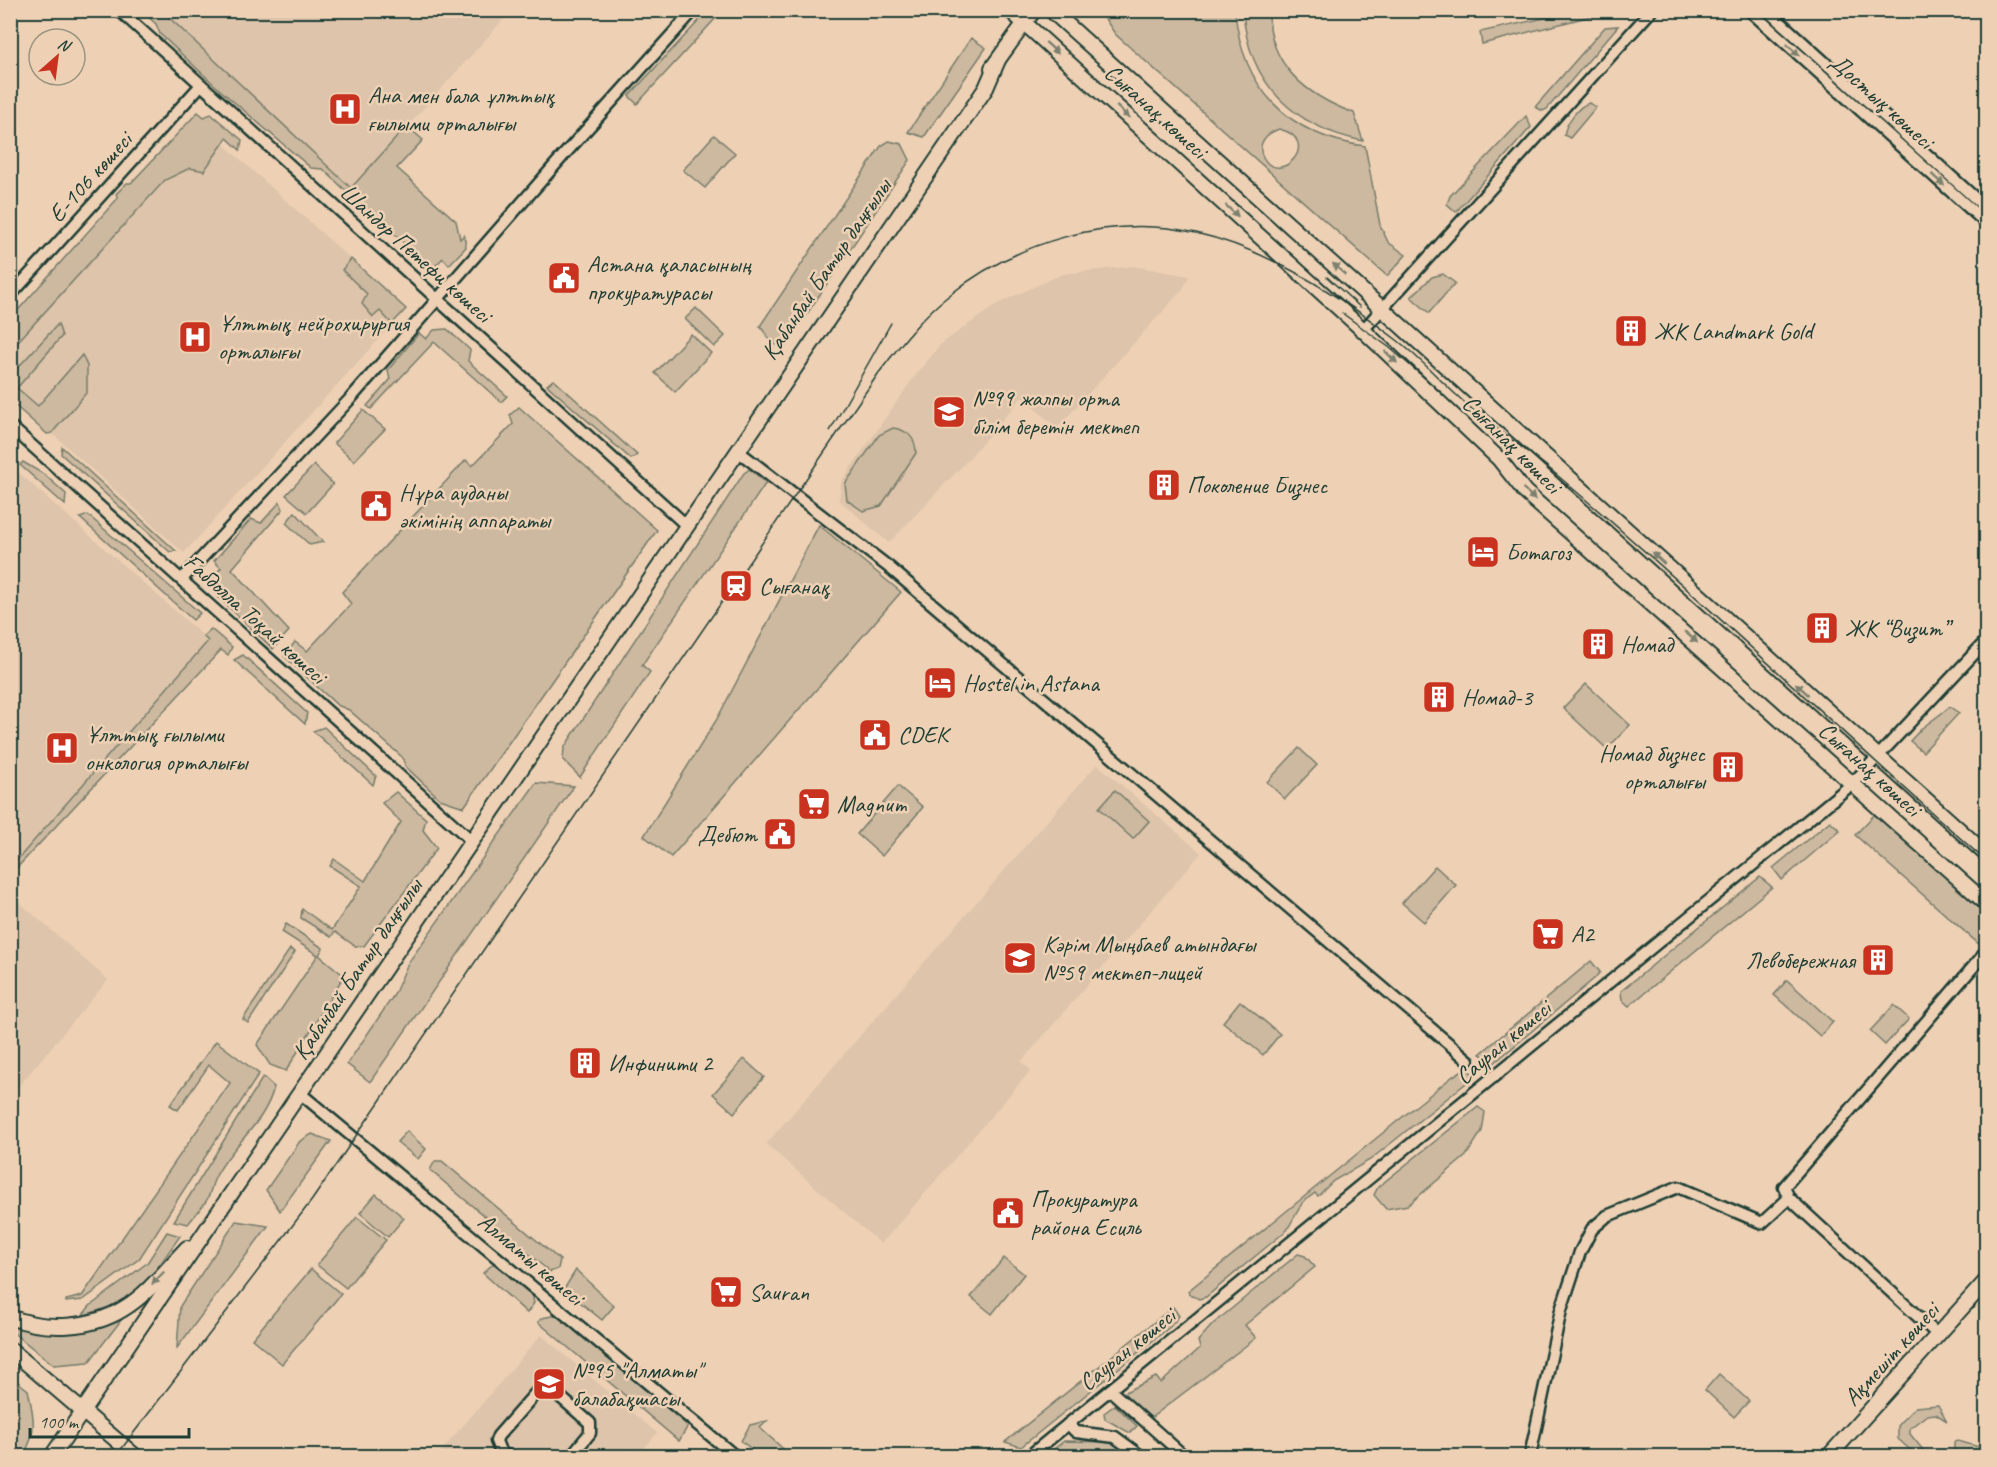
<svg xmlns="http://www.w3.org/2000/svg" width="1997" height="1467" font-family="Caveat,sans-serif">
<rect width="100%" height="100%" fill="#eed1b5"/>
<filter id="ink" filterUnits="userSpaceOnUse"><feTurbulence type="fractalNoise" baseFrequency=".0167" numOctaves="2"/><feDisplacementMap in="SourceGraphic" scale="12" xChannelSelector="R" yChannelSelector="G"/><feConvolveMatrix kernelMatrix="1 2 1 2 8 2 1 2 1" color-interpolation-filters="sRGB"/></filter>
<g filter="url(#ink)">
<g fill="#ddc4aa">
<polygon points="162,11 511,11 352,188"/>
<polygon points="200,123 406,309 184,553 11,396 11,333"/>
<polygon points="1133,266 1189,276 1183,289 1057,428 1022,397 962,466 889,543 839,500 841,482 912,380 941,344 999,303 1062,274"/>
<polygon points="11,466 208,640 11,867"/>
<polygon points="1097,764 1201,853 1021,1062 1031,1070 881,1244 766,1144"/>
<polygon points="11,895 108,980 12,1094 10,1093"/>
<polygon points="541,1335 657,1433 639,1455 631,1448 624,1456 437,1456"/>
</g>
<g fill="#ccb9a0" stroke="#767b6a" stroke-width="1.5" fill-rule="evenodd">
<polygon points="142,11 162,11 351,188 407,126 423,140 397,168 456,221 460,239 464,235 466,247 449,265 443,258 432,269 349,192 350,189 345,190 323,169 311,168 220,90 160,34 156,24"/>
<path d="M1100,11H1235C1242,88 1288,136 1365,146L1380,225L1388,242L1406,255L1387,276L1115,34ZM1279,129C1324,140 1279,188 1263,157C1256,143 1267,133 1279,129Z"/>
<path d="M1243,11H1269C1268,65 1307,96 1354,113L1363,141C1293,127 1248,83 1243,11Z"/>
<polygon points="1577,11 1611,11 1482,44 1480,32"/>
<polygon points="707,12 715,19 637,104 629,96"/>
<polygon points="1618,26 1547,109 1543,111 1535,107 1605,27"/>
<polygon points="971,38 986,48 924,137 908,132"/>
<path d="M1589,103L1596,107L1570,138L1564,135C1566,123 1578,106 1589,103Z"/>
<polygon points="198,112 204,117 211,114 242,140 240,150 227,138 204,171 190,168 165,180 11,349 11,318 118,198 116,194 127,183 131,183"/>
<polygon points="1526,116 1531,127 1456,212 1447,204 1450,196"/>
<polygon points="714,135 735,153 705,188 683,170"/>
<polygon points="889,141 902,144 910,160 784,348 772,343 760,326 881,146"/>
<polygon points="351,259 406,309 392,324 380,311 373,317 362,304 367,294 342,270"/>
<polygon points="1443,274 1455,283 1429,313 1411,297 1432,277"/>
<polygon points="696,308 725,336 714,347 685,319"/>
<polygon points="58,324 62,336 17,388 38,406 82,355 87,366 87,392 52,433 47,434 11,402 11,375"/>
<polygon points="447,329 470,350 468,361 507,396 501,402 434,342 371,409 367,406 390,380 388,370 419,333 426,339 434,330"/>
<polygon points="691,334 711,353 675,392 655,373"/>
<polygon points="553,380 554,380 637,455 631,459 547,385"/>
<polygon points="519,407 657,530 464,807 440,799 406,767 402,757 349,710 337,705 284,656 295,642 307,651 351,604 342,592 466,460 472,466 513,424 510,415"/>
<polygon points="363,410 385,429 354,461 334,443"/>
<path d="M893,428C908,430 916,439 916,453L881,506L863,511L847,500L845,484L879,435Z"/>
<polygon points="62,447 176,551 170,552 61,454"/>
<polygon points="23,462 45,475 66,494 65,505 20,465"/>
<polygon points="314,465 333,484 307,513 286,495"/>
<polygon points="750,469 766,483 642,665 650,672 580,777 563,760 564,748 744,473"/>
<polygon points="280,502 283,509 232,569 289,631 273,649 217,596 220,592 209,581 221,568 214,561 251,519 261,523"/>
<polygon points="295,512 323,542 310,545 286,523"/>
<polygon points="88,515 200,613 193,620 80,518"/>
<polygon points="819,525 901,592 671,857 644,836 717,719"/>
<polygon points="211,629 232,647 228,655 221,650 11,874 11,867 208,641 203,636"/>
<polygon points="243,655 307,713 305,724 234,660"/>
<polygon points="1586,684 1630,725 1607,749 1563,708"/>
<polygon points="1950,707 1959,713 1923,752 1910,741 1922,728"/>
<polygon points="324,727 376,776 373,785 313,731"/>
<polygon points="1299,748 1317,765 1285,799 1267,782"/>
<polygon points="536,783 574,786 370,1082 347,1064 394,995 408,963"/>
<polygon points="898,786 923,807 882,856 857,834"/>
<polygon points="1115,790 1149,821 1133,839 1099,808"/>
<polygon points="396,792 426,819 423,830 437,848 364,946 355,946 335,932 331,937 301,918 302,909 332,930 361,886 330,866 334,859 365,881 401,822 382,803"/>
<polygon points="1875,814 1986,914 1986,936 1980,945 1855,835"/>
<polygon points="1830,821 1840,830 1782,880 1773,868"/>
<polygon points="1435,866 1456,885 1424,922 1402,903"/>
<polygon points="1760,877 1772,887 1629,1006 1622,1000 1621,991"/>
<polygon points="286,924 323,948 319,955 342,974 342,979 286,1071 270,1065 257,1045 318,955 282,932"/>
<polygon points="290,949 295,952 248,1023 243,1019"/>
<polygon points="1591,961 1600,972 1595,978 1494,1063 1480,1054"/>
<polygon points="1787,980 1833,1022 1820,1036 1774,995"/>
<polygon points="1240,1001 1280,1034 1263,1055 1223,1022"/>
<polygon points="1894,1005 1909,1019 1885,1045 1870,1031"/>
<polygon points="216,1041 259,1074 139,1259 83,1300 66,1302 66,1300 82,1296 230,1083 209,1065 178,1110 170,1105"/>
<polygon points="744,1059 764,1077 734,1113 713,1094"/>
<polygon points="1466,1068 1475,1076 1370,1160 1333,1181 1318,1196 1315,1193 1303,1202 1287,1230 1206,1297 1199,1299 1189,1294 1188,1291 1453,1076"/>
<path d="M263,1077L274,1087C265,1124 233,1143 216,1176C212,1183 211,1191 208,1198C203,1207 195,1215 188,1224L174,1221Z"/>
<polygon points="1478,1107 1485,1112 1482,1131 1466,1156 1408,1205 1386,1209 1374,1195 1378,1187"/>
<polygon points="407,1131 426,1149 418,1159 397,1142"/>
<polygon points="312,1134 331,1141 280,1211 266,1190 300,1141"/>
<polygon points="435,1161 442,1161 560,1260 558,1269 550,1272 430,1170"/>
<polygon points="376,1194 404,1218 388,1237 360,1213"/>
<polygon points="357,1217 386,1240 346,1288 317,1265"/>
<polygon points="236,1221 268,1226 177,1348 180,1306"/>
<polygon points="167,1232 180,1236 154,1273 127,1301 82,1316 90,1306 147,1263"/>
<polygon points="1298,1254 1305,1256 1315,1267 1245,1325 1256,1338 1148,1420 1121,1394 1156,1377 1161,1383 1200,1348 1198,1341 1213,1324"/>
<polygon points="1004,1258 1024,1274 992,1314 971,1297"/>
<polygon points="494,1263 532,1293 534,1303 527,1313 483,1273"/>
<polygon points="311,1269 341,1294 282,1364 252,1339"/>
<polygon points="576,1270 614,1306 602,1320 564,1289"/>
<polygon points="1173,1307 1179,1316 1171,1326 1021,1447 1005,1442"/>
<path d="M125,1315L89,1362L54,1365L11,1331L10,1327C56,1336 84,1335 125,1315Z"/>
<polygon points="557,1315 688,1426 679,1441 538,1322 542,1318"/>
<polygon points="1719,1374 1749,1401 1734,1417 1705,1390"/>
<path d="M10,1376L28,1390C34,1418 38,1431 23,1456H11Z"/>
<polygon points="1115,1405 1137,1426 1130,1433 1105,1419 1104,1413"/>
<polygon points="1938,1405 1947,1421 1936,1414 1927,1415 1910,1428 1910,1434 1928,1456 1917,1456 1898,1439 1898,1426 1915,1407"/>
<polygon points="767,1421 760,1428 791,1456 761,1456 741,1441 750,1425"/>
<polygon points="1064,1441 1114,1442 1132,1456 1045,1456"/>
<polygon points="1958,1441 1986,1449 1986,1456 1954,1456 1954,1442"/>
</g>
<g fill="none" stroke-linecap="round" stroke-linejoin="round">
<defs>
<g id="minor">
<polyline points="119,10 686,525"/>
<polyline points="1749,10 1986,223"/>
<polyline points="1767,10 1986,208"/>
<polyline points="10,296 200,86"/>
<polyline points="1363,330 1652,10"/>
<polyline points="10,426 472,841"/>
<polyline points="738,451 890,568 1468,1060"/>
<polyline points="182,579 351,398 562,157 694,10"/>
<polyline points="300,1093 735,1456"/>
<polyline points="1938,1335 1789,1198 1784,1187 1986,952"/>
<polyline points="1110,1390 1184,1456"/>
<polyline points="1068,1424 1076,1432 1115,1437 1141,1456"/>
<polyline points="507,1456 500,1451 496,1441 498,1436 541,1387 550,1388 590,1423 590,1433 576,1450 574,1456"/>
<polyline points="1029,1456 1852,784 1986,641"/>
<polyline points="1530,1456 1561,1310 1580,1252 1592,1229 1607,1216 1678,1187 1762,1223 1789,1198"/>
</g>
<g id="major">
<polyline points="1010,10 1363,330 1499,459 1525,492 1986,903"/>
<polyline points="1051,10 1986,854"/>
<polyline points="992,68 1034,10"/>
<path d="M10,1317C45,1331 91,1329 123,1309C148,1294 167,1269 187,1248"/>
<polyline points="10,1349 135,1456"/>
<polyline points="52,1456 986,88 998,60"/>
<polyline points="1829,1456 1986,1281"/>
</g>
</defs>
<use href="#minor" stroke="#1f3d34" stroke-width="15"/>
<use href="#major" stroke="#1f3d34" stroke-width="18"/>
<use href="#minor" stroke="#eed1b5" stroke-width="10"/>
<use href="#major" stroke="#eed1b5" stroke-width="14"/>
<g stroke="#1f3d34" stroke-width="1.5">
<polyline points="1327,277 1360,307"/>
<polyline points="1342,313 1390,348 1443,394"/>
<polyline points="830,431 891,323"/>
<path d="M116,1456L312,1200L878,374C899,347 920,318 947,297C1015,242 1110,213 1196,233C1267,249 1339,295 1397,340C1426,363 1450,392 1479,415C1503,434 1528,451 1551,470C1700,596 1840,732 1986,861"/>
</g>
</g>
<defs><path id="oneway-solid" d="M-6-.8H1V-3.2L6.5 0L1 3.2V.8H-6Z" transform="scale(1.5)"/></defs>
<g fill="#7c806e">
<use href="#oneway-solid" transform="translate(1052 48) rotate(42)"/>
<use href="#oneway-solid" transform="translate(1793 50) rotate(42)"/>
<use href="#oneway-solid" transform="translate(1123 112) rotate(42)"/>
<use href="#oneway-solid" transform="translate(1938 180) rotate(42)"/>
<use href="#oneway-solid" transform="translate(1232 211) rotate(43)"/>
<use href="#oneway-solid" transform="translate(1339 269) rotate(-138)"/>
<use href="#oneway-solid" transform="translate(1391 357) rotate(44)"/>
<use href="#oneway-solid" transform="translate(1529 494) rotate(44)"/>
<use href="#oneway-solid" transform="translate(1658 558) rotate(-138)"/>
<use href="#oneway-solid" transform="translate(1691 637) rotate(41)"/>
<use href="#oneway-solid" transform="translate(1802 689) rotate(-138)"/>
<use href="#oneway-solid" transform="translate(158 1278) rotate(134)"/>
</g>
</g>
<defs>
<symbol id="hospital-square" viewBox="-11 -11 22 22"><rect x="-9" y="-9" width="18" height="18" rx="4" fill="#c8321e" stroke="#eed1b5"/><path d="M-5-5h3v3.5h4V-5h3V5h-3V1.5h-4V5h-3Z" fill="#fff"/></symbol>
<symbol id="civic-square" viewBox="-11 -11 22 22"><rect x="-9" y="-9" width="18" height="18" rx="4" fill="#c8321e" stroke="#eed1b5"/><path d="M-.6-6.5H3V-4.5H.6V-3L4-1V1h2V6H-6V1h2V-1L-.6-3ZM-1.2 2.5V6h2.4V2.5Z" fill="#fff"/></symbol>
<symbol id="building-square" viewBox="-11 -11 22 22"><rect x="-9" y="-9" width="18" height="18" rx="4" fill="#c8321e" stroke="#eed1b5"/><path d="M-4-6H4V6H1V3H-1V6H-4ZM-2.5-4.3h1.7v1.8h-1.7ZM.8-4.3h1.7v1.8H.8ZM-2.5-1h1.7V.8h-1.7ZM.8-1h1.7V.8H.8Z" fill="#fff"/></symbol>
<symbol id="school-square" viewBox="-11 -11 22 22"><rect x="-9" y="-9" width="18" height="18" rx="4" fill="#c8321e" stroke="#eed1b5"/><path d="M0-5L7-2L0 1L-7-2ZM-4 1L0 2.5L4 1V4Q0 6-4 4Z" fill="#fff"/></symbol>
<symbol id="hotel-square" viewBox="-11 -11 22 22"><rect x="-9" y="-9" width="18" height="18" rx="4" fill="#c8321e" stroke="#eed1b5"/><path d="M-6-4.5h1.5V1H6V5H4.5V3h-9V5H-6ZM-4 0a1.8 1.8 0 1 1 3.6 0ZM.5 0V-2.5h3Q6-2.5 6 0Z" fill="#fff"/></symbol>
<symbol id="station-square" viewBox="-11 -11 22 22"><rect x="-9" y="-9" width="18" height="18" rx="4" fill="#c8321e" stroke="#eed1b5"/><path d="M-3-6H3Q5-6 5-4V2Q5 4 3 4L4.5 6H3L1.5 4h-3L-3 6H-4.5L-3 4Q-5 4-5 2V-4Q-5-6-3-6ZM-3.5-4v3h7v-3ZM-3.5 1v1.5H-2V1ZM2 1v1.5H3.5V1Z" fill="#fff"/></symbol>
<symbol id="supermarket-square" viewBox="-11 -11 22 22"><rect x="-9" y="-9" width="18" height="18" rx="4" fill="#c8321e" stroke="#eed1b5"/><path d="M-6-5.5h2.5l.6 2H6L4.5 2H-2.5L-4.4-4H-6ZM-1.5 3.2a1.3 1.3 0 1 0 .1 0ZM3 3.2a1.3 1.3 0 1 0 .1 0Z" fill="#fff"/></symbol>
</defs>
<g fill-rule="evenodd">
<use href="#hospital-square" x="326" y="90" width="38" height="38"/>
<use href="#civic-square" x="545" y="259" width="38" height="38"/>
<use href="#building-square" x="1612" y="312" width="38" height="38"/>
<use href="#hospital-square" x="176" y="318" width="38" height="38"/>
<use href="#school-square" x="930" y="393" width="38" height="38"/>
<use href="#building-square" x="1145" y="466" width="38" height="38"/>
<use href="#civic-square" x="357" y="487" width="38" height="38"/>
<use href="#hotel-square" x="1464" y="533" width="38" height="38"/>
<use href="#station-square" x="717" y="567" width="38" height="38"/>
<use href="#building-square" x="1803" y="609" width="38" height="38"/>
<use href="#building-square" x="1579" y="625" width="38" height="38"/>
<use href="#hotel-square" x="921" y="664" width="38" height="38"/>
<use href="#building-square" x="1420" y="678" width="38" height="38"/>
<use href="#civic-square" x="856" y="716" width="38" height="38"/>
<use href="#hospital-square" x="43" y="729" width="38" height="38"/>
<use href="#building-square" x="1709" y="748" width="38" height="38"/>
<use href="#supermarket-square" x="795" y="785" width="38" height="38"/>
<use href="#civic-square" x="761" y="815" width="38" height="38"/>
<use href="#supermarket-square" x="1529" y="915" width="38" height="38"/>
<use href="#school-square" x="1001" y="939" width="38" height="38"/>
<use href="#building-square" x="1859" y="941" width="38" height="38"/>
<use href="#building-square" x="566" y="1044" width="38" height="38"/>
<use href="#civic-square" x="989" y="1194" width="38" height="38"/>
<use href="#supermarket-square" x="707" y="1273" width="38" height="38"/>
<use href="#school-square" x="530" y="1365" width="38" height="38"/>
</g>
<g text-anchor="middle" stroke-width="5" stroke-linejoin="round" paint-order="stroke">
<g font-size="24" fill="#1f3d34" stroke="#eed1b5" text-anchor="start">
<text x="368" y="103">Ана мен бала ұлттық<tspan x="368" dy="28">ғылыми орталығы</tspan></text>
<text x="587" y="272">Астана қаласының<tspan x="587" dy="28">прокуратурасы</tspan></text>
<text x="218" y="331">Ұлттық нейрохирургия<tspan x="218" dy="28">орталығы</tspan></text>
<text x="1654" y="339">ЖК Landmark Gold</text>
<text x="972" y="406">№99 жалпы орта<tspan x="972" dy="28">білім беретін мектеп</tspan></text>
<text x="1187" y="493">Поколение Бизнес</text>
<text x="399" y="500">Нұра ауданы<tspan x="399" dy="28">әкімінің аппараты</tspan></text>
<text x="1506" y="560">Ботагоз</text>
<text x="759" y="594">Сығанақ</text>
<text x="1845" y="636">ЖК “Визит”</text>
<text x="1621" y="652">Номад</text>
<text x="963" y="691">Hostel in Astana</text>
<text x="1462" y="705">Номад-3</text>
<text x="85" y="742">Ұлттық ғылыми<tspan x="85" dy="28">онкология орталығы</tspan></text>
<text x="898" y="743">CDEK</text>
<text x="1705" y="761" text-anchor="end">Номад бизнес<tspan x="1705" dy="28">орталығы</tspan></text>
<text x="837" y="812">Magnum</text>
<text x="757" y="842" text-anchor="end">Дебют</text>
<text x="1571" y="942">А2</text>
<text x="1043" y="952">Кәрім Мыңбаев атындағы<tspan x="1043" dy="28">№59 мектеп-лицей</tspan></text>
<text x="1855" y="968" text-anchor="end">Левобережная</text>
<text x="608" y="1071">Инфинити 2</text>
<text x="1031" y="1207">Прокуратура<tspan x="1031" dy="28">района Есиль</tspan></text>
<text x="749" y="1300">Sauran</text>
<text x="572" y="1378">№95 "Алматы"<tspan x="572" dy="28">балабақшасы</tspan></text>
</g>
<g font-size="24" fill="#1f3d34" stroke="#eed1b5">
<text transform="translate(1882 101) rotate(42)" y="8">Достық көшесі</text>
<text transform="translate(1156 111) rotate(42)" y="8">Сығанақ көшесі</text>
<text transform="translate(90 177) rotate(-48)" y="8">Е-106 көшесі</text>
<text transform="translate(416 253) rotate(42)" y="8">Шандор Петефи көшесі</text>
<text transform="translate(826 269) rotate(-56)" y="8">Қабанбай Батыр даңғылы</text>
<text transform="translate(1512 444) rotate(45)" y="8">Сығанақ көшесі</text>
<text transform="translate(255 618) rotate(42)" y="8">Ғабдолла Тоқай көшесі</text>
<text transform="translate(1870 769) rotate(42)" y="8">Сығанақ көшесі</text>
<text transform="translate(357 969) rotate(-56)" y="8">Қабанбай Батыр даңғылы</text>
<text transform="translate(1503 1042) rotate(-40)" y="8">Сауран көшесі</text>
<text transform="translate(531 1259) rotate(40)" y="8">Алматы көшесі</text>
<text transform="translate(1127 1349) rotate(-39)" y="8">Сауран көшесі</text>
<text transform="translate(1891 1354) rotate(-48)" y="8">Ақмешіт көшесі</text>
</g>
</g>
<rect width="1997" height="1467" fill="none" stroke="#eed1b5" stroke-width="36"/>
<rect x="18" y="18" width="1961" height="1431" fill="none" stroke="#1f3d34" stroke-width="2" filter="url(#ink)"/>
<g transform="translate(57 57) rotate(28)"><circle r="28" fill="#eed1b5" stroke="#9b9681" stroke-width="1.5"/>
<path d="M0-4.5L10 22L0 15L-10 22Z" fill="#c8321e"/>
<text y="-9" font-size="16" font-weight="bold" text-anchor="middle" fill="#1f3d34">N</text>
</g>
<path d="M30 1428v9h159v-9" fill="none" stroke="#1f3d34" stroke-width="3"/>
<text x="39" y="1428" font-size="18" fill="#1f3d34" stroke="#eed1b5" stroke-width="4.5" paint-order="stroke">100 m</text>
</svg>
